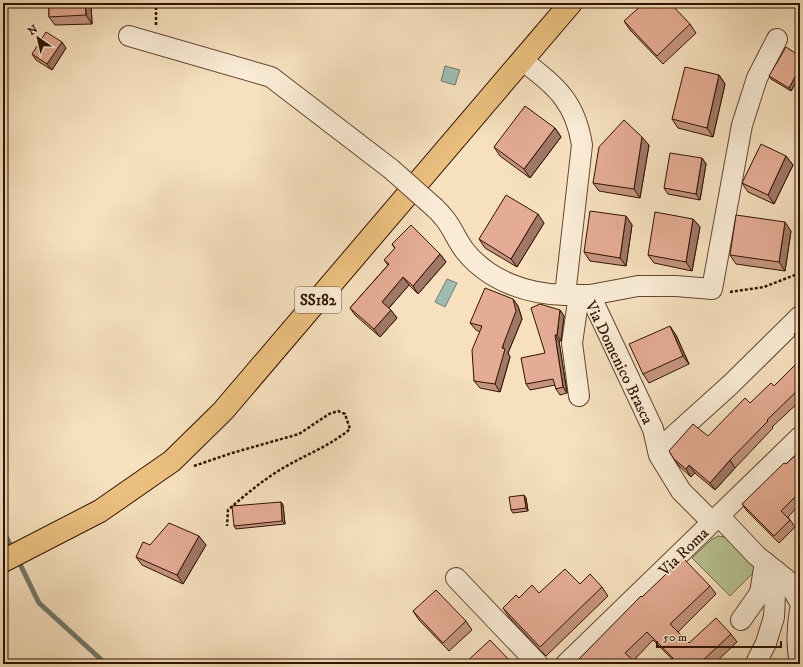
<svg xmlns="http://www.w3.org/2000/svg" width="803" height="667" font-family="'IM FELL DW Pica',serif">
<rect width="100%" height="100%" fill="#f6e0be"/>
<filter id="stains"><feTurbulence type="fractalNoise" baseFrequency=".005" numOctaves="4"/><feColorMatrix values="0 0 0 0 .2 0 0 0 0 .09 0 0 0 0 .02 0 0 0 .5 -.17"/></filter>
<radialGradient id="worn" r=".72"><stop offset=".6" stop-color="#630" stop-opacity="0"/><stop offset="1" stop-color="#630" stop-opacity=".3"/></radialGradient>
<polygon fill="#b8c395" stroke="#746b4a" points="718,536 725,537 753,563 754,572 730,596 692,558 711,540"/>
<g fill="#9dbdb3" stroke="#72796b">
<polygon points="445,66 460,70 455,85 441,81"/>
<polygon points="447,279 457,283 445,307 435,302"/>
</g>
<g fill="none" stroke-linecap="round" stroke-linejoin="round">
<g stroke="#72796b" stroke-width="5">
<polyline points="3,530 13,551"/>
<polyline points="18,560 39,603 106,664"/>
</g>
<defs>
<g id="minor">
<polyline points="129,36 271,77 391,169"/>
<path d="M522,60C555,86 575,100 582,145L565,295H590L653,429L659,455L681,491L712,522"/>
<path d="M435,208C439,212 442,215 445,219C453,229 457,241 465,251C489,281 527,294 565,295"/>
<polyline points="579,295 572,343 579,396"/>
<polyline points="590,295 638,286 676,286 712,289 742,125 757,78 777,39"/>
<polyline points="658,450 730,385 800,316"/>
<polyline points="719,516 757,556 786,579 800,602"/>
<polyline points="456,578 538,664"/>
<path d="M800,610C797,628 796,645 800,663"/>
<polyline points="741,620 760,593 765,562"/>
<polyline points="757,661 766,643 774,617 776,571"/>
<polyline points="566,664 800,437"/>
</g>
<polyline id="major" points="3,561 100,511 172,461 223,411 571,3"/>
</defs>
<use href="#minor" stroke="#624630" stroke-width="22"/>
<use href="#major" stroke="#311300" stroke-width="24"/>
<g stroke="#311300" stroke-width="2.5" stroke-dasharray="3 2" stroke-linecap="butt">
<polyline points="156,25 156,3"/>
<polyline points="730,292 764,287 800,273"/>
<path d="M194,466L232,453L299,434L329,414L338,411L345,414L350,429C330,446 305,455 283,468C263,480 245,495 228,510L227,526"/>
</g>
<use href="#minor" stroke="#f9ebd5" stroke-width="20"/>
<use href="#major" stroke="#ebc07f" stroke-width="22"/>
<defs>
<polyline id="minor-bridge" points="391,169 435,208"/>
</defs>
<use href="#minor-bridge" stroke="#624630" stroke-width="22" stroke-linecap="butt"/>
<use href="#minor-bridge" stroke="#f9ebd5" stroke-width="20"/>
</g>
<g fill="#c59480" stroke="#311300">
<polygon points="49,3 91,3 92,24 55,25 49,17"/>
<polygon points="624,21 690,24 696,33 663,64 630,30"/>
<polygon points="66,48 52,70 36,60 32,54"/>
<polygon points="800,56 800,75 791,91 771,79 769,76"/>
<polygon points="719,75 725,84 713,137 678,128 672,119"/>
<polygon points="555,128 561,137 530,178 500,156 494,147"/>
<polygon points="649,145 640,198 599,191 593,183"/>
<polygon points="786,156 793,165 774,204 748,192 742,183"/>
<polygon points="702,158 706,164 700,200 668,194 664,188"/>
<polygon points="626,216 632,225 626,266 590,261 584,252"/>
<polygon points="693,219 700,227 692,271 654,263 648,255"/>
<polygon points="544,223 517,267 485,248 479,239"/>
<polygon points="791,231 785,271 736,264 730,255"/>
<polygon points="392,244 440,254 446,262 418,294 409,285 389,308 397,318 380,337 355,315 350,308 388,265 384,260 395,249"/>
<polygon points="513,299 518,306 522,319 508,353 510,357 500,392 480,388 474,381 480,332 476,330 470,323"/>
<polygon points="560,310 564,316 561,341 559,341 567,393 560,395 556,389 555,385 530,390 526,384 545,353"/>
<polygon points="800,328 800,343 794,334"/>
<polygon points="676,335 689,364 649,383 643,374"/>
<polygon points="800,360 800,401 772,427 773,428 735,468 715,490 695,473 691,477 679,466 674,459 708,436 750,403 774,386"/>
<polygon points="800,451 800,504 788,517 795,527 779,543 747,511 742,504"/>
<polygon points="526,498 528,511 513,513 511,510"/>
<polygon points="281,502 283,505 285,524 236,529 234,526"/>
<polygon points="206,545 183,584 142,565 136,557"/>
<polygon points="580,584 602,587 608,596 546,656 509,617 503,608 519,598"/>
<polygon points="710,586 716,594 678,632 689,643 731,634 737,642 714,664 666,664 672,659 653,640 633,661 637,664 574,664 642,597"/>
<polygon points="413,611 466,621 472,630 449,651 419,620"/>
</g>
<g fill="#a07868" stroke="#311300">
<polygon points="85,3 91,3 92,24 86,15"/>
<polygon points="62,42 66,48 52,70 47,64"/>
<polygon points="800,68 800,75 791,91 789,88"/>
<polygon points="719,75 725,84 713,137 707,128"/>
<polygon points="555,128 561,137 530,178 524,169"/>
<polygon points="642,137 649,145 640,198 634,189"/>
<polygon points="786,156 793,165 774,204 768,195"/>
<polygon points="702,158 706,164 700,200 696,194"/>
<polygon points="538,214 544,223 517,267 511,259"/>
<polygon points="626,216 632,225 626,266 620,258"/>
<polygon points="693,219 700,227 692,271 686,262"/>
<polygon points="785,222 791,231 785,271 779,262"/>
<polygon points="440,254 446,262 418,294 413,286"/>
<polygon points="403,277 409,285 388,309 382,302"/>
<polygon points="513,299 518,306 522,319 508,353 510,357 500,392 495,384"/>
<polygon points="391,310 397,318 380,337 374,329"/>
<polygon points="560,310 564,316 561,341 557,335"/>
<polygon points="670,326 676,335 689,364 683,356"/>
<polygon points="555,335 559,341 567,393 563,387"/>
<polygon points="730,460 735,468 715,490 710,483"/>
<polygon points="689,465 695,473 691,477 686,469"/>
<polygon points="524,495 526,498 528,511 526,508"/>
<polygon points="281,502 283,505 285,524 282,521"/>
<polygon points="199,536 206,545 183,584 177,575"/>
</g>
<g fill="#e5ac95" stroke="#311300">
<polygon points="49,3 85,3 86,15 49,17"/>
<polygon points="644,3 670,3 690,24 657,56 624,21"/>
<polygon points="46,32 62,42 47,64 32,54"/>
<polygon points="786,47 800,56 800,68 789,88 769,76"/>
<polygon points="685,67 719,75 707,128 672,119"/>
<polygon points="525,106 555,128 524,169 494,147"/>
<polygon points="624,120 642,137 634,189 593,183 599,147"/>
<polygon points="761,144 786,156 768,195 742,183"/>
<polygon points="670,153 702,158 696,194 664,188"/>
<polygon points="506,195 538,214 511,259 479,239"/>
<polygon points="590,211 626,216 620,258 584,252"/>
<polygon points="655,212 693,219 686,262 648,255"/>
<polygon points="736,215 785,222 779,262 730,255"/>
<polygon points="411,225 440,254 413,286 403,277 382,302 391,310 374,329 350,308 389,264 384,260 395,248 392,244"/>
<polygon points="485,288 513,299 516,311 502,348 505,349 495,384 474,381 472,350 482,326 470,323"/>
<polygon points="540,304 560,310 557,335 555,335 563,387 556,389 553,379 526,384 521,358 545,353 531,308"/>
<polygon points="670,326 683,356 643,374 629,344"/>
<polygon points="800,328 800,340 794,334"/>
<polygon points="800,360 800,388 767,420 768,421 730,460 710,483 689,465 686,469 674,459 669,451 693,424 708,436 745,398 750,403 771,383 774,386"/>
<polygon points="800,451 800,492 781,511 790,520 774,536 742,504 784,463 786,464"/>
<polygon points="524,495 526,508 511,510 509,497"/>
<polygon points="281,502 282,521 234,526 232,506"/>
<polygon points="169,523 199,536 177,575 136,557 143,542 150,545"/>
<polygon points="683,558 710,586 670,624 689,643 716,618 731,634 699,664 666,664 673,658 647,632 625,653 637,664 616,664 612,661 609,664 574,664 641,596 642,597"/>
<polygon points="565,569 580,584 590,574 602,587 540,647 503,608 516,595 519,598 532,585 539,593"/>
<polygon points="436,590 466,621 443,643 413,611"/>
<polygon points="490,640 511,662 509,664 464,664"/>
</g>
<g text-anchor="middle" stroke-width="3.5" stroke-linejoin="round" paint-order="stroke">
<rect fill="#f9ebd5" stroke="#6d5440" stroke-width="1" x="295" y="287" width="46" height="26" rx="3"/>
<g font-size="15" font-weight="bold" fill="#311300">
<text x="318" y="305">SS182</text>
</g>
<g font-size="16" fill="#311300" stroke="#f9ebd5">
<text transform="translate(620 362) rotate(64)" y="6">Via Domenico Brasca</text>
<text transform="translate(683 551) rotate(-44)" y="6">Via Roma</text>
</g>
</g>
<rect width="803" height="667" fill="none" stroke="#f6e0be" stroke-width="16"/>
<rect x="4" y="4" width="795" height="659" fill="none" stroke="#311300" stroke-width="2"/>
<rect x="8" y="8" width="787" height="651" fill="none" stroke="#311300"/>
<g transform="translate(38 38) rotate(326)" stroke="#f9ebd5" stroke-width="3" paint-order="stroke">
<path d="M0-3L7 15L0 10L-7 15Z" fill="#311300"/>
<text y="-6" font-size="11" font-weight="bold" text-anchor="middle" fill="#311300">N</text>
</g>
<path d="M657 641v6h124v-6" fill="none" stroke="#311300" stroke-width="2"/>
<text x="663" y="641" font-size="12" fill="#311300" stroke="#f9ebd5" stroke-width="3" paint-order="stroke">50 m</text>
<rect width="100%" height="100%" filter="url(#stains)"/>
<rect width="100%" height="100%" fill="url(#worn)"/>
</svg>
